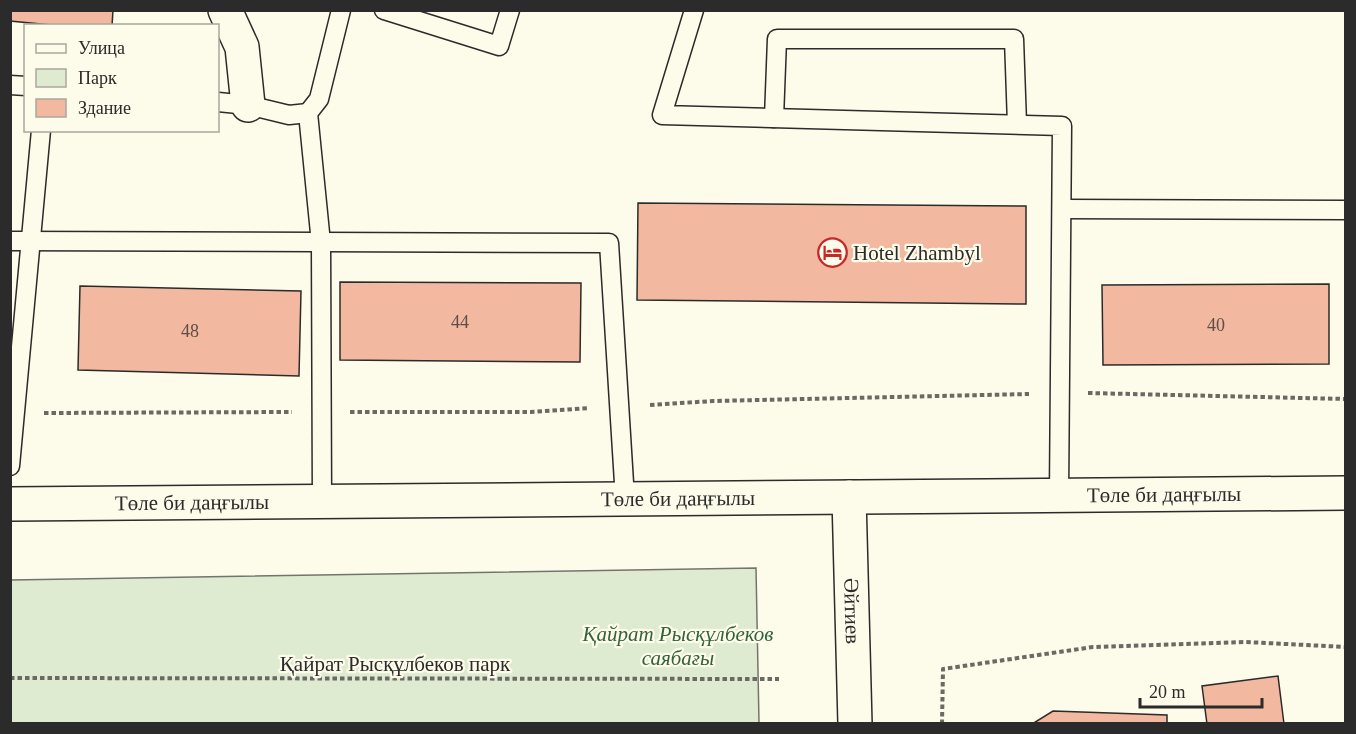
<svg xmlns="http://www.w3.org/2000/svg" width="1356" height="734" font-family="Georgia,serif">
<rect width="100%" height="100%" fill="#fdfbea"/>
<polygon fill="#deebd1" stroke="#74746e" stroke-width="1.5" points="756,568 759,723 11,723 11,580"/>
<g fill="#f2b8a0" stroke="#2b2b2b" stroke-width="1.5">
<polygon points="10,10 113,10 112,26 62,26 10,21"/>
<polygon points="638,203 1026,206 1026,304 637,300"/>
<polygon points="340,282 581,283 580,362 340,360"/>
<polygon points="1329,284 1329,364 1103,365 1102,285"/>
<polygon points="80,286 301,291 299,376 78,370"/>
<polygon points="1278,676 1284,724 1207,724 1202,686"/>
<polygon points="1053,711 1167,715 1167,724 1032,724"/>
</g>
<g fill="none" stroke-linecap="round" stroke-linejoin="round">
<defs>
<g id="service">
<polyline points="384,10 499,46 510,10"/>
<polyline points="694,10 662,115 1062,126 1059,496"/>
<polyline points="10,85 26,86"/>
<polyline points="218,102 248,105 289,115 308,113"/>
<polyline points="774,118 777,39 1014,39 1017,124"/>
<polyline points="1062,209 1346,210"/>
<polyline points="10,241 609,243 625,499"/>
<polyline points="10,466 41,130"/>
<polyline points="322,502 321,243 308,113 319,99 341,10"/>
</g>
<polyline id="minor" points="225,10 242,47 248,105"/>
<g id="tertiary">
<path id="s1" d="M849,497L855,724"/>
</g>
<g id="primary">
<path id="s2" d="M10,504L1346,493"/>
</g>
</defs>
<use href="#service" stroke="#2b2b2b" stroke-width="21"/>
<use href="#minor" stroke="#2b2b2b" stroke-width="36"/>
<use href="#tertiary" stroke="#2b2b2b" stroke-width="36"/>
<use href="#primary" stroke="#2b2b2b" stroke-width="36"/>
<g stroke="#6a6964" stroke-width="4" stroke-dasharray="4.5 3" stroke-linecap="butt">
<polyline points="1088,393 1346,399"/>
<polyline points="650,405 713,401 1029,394"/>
<polyline points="350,412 531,412 589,408"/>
<polyline points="44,413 292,412"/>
<polyline points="10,678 779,679"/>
<polyline points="942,724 943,669 1093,647 1246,642 1346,647"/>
</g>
<use href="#service" stroke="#fdfbea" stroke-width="18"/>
<use href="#minor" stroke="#fdfbea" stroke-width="33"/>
<use href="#tertiary" stroke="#fdfbea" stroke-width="33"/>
<use href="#primary" stroke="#fdfbea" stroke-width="33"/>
</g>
<defs>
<symbol id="hotel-ring" viewBox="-11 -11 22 22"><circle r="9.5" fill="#fdfbea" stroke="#c62828" stroke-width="1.5"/><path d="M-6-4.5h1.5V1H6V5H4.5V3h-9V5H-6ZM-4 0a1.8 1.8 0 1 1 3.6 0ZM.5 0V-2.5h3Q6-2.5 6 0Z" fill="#c62828"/></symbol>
</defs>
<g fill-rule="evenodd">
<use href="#hotel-ring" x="816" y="236" width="33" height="33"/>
</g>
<g text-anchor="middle" stroke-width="4.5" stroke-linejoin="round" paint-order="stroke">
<g font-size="18" fill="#5d4e48">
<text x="460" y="328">44</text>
<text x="1216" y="331">40</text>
<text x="190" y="337">48</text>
</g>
<g font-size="21" fill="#2b2b2b" stroke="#fdfbea" text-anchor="start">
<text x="853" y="260">Hotel Zhambyl</text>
</g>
<g font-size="21" fill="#2b2b2b" stroke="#fdfbea">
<text dy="7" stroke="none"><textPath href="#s2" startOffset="1154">Төле би даңғылы</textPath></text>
<text dy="7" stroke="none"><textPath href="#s2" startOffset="668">Төле би даңғылы</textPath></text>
<text dy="7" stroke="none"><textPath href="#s2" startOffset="182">Төле би даңғылы</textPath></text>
<text dy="7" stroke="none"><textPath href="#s1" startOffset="114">Әйтиев</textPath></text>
<text x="395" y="671">Қайрат Рысқұлбеков парк</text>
</g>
<g font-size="21" font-style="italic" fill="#34623c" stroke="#fdfbea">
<text x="678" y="641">Қайрат Рысқұлбеков<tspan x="678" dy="24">саябағы</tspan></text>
</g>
</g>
<rect width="1356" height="734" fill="none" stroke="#2b2b2b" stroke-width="24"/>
<rect x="24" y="24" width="195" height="108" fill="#fdfbea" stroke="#a9a89e" stroke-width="1.5"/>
<rect x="36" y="44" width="30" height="9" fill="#fdfbea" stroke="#a9a89e" stroke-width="1.5"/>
<text x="78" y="54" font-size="18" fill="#2b2b2b">Улица</text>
<rect x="36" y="69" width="30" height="18" fill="#deebd1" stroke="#a9a89e" stroke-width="1.5"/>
<text x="78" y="84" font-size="18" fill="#2b2b2b">Парк</text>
<rect x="36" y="99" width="30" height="18" fill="#f2b8a0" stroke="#a9a89e" stroke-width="1.5"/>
<text x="78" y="114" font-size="18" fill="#2b2b2b">Здание</text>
<path d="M1140 698v9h122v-9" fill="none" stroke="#2b2b2b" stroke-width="3"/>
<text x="1149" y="698" font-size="18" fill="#2b2b2b" stroke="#fdfbea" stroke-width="4.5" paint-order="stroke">20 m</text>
</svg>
